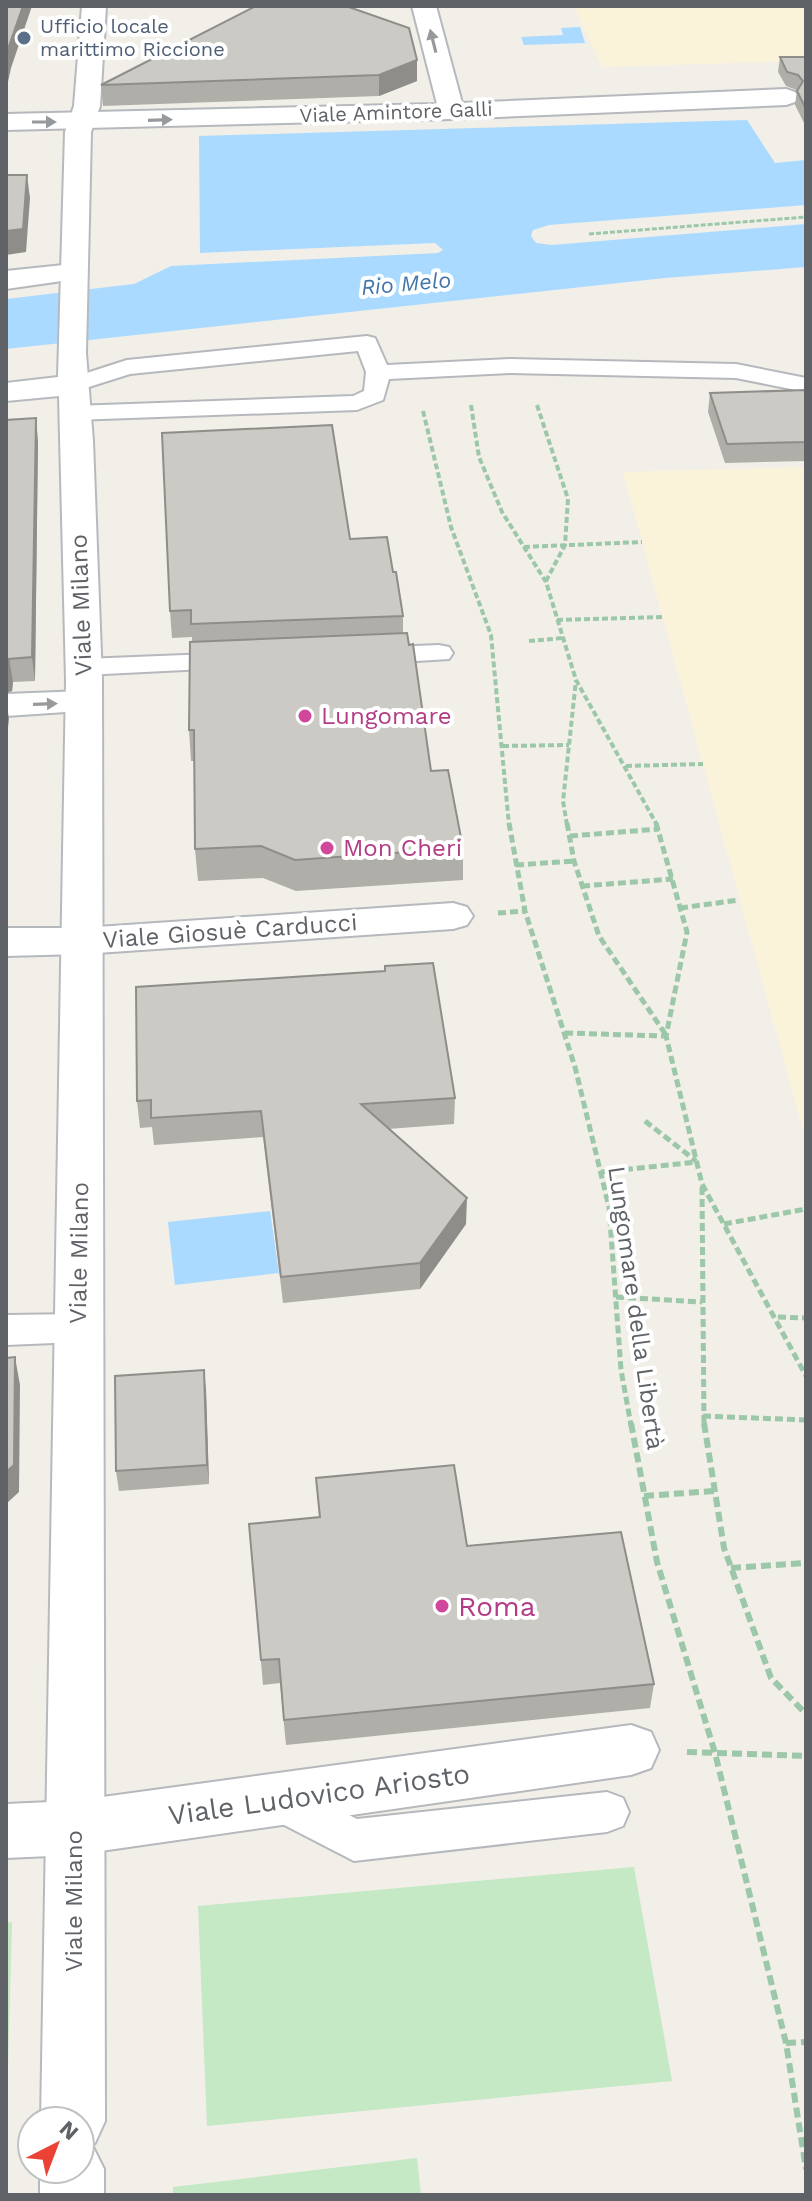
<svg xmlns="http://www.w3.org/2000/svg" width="812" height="2201" font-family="'Work Sans',sans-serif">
<rect width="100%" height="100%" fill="#f1efe8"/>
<g fill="#c5e8c5">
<polygon points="634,1867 672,2081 207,2126 198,1906"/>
<polygon points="12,1922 6,2141 6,1923"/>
<polygon points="417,2158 421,2195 173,2195 173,2187"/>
</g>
<g fill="#fbf3d9">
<polygon points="574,6 806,6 806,61 602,67"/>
<polygon points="806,467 806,1141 623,472"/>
</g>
<g fill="#aadaff">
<polygon points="580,27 585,43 524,45 521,37 563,35 561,28"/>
<polygon points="747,120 775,163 806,160 806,205 549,225 533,230 531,236 536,243 552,245 806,224 806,267 665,278 6,349 6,299 134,284 171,266 438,253 443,250 435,243 200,253 199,136"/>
<polygon points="270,1211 279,1273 175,1285 168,1222"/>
</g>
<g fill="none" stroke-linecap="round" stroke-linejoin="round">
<defs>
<g id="lane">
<polygon points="367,336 375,338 387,365 510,359 736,364 806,378 806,392 736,378 510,373 389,379 383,400 357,410 74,420 66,418 62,413 66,408 74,406 353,396 364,391 366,372 358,351 130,374 73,392 65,390 61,385 65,380 127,360"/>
<polygon points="439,645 449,647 453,653 449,659 368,664 358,662 354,656 358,650 368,648"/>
<polygon points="235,653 245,655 249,661 245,667 84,675 74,673 70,667 74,661 84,659"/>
<polygon points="78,1314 91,1318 97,1328 91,1338 78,1342 6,1345 6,1315"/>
<polygon points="277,1779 357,1819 607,1792 623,1798 629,1812 623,1826 607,1832 354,1861 261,1813 255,1799 261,1785"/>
</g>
<g id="street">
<polygon points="412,6 436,6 462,103 786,89 795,92 799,97 795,102 786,105 451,119 6,130 6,114 437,104"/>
<polygon points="73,264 83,266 87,272 83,278 6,289 6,271"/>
<polygon points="83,691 96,694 101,702 96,710 6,716 6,694"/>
<polygon points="453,903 467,907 473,916 467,925 453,929 82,954 6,956 6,928 82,928"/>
<polygon points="631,1725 651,1732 659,1750 651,1768 631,1775 73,1855 6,1858 6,1804 73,1801"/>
</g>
<polygon id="secondary" points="82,6 106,6 100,106 91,132 86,353 93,441 102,680 105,2121 95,2143 92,2145 104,2169 104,2195 40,2195 40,2169 80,2169 80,2121 41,2121 66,680 59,396 6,401 6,383 58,377 65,132 74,106"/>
</defs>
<use href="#lane" stroke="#b5b8bc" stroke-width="4"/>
<use href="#street" stroke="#b5b8bc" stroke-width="4"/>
<use href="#secondary" stroke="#b6babf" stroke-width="4"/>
<polyline stroke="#9cc7a9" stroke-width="3" stroke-dasharray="5 2" stroke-linecap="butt" points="589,234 806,217"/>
<g stroke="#9cc7a9" stroke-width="4" stroke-dasharray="6 3" stroke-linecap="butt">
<polyline points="471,405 479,457 502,512 546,582 576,680 657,825"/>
<polyline points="537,405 568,499 565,545 546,581"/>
<polyline points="423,411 451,527 491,635 509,825"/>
<polyline points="524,547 642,542"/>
<polyline points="557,620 663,617"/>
<polyline points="529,641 563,638"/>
<polyline points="503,746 569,745"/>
<polyline points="626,766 703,764"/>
<polyline points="567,825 563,801 576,680"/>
</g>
<g stroke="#9cc7a9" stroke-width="5" stroke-dasharray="8 4" stroke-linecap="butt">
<polyline points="509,823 525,911 575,1067 609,1207 621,1370 631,1425"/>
<polyline points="567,823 574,861 599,936 666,1035"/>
<polyline points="656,823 687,932 666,1036 702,1184 806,1376"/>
<polyline points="570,836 659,829"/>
<polyline points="516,865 574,861"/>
<polyline points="582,886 673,879"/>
<polyline points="680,908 739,900"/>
<polyline points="498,913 525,911"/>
<polyline points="565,1033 665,1036"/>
<polyline points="645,1121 696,1161"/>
<polyline points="601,1172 697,1162"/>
<polyline points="702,1187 704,1425"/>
<polyline points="724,1224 806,1209"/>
<polyline points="616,1297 702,1302"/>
<polyline points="778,1317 806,1318"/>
<polyline points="703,1416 806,1420"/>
</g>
<g stroke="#9cc7a9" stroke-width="6" stroke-dasharray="10 5" stroke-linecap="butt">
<polyline points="631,1423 657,1562 715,1753 786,2043 806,2169"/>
<polyline points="704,1423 724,1548 771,1678 806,1714"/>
<polyline points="644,1496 714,1491"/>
<polyline points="731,1568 806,1563"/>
<polyline points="687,1752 806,1756"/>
<polyline points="786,2043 806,2042"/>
</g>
<use href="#lane" fill="#fff" fill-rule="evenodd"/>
<use href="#street" fill="#fff" fill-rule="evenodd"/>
<use href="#secondary" fill="#fff" fill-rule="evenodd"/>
</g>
<g fill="#afaea9">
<polygon points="780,57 806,57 806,127 795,105 797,90 786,86 778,72"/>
<polygon points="417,60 417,81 379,96 103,106 101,85"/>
<polygon points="806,390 806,461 725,463 708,412 710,393"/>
<polygon points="6,420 38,441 35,681 13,682 12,691 6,693"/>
<polygon points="350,539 393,572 403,616 403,633 431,771 463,848 463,880 296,891 263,878 198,881 195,849 195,761 191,761 189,730 192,637 172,638 170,611"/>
<polygon points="136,987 455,1098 454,1124 388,1129 466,1224 420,1289 283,1303 263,1137 154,1145 152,1127 140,1128 137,1101"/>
<polygon points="206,1390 209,1484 119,1491 116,1471"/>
<polygon points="316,1478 467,1546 654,1684 650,1708 286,1745 280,1683 263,1685 249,1524 319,1517"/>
</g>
<g fill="#8f8d8a">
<polygon points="23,6 32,6 11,68 6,91 6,58 9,46"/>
<polygon points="417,60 417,81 379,96 379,75"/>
<polygon points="27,175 30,198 26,252 6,255 6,231"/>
<polygon points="36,418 38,441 35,681 32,657"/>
<polygon points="9,659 13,682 12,691 6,693 6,668"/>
<polygon points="6,699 9,719 6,745"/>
<polygon points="467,1198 466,1224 420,1289 420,1263"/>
<polygon points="15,1357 20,1385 19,1492 6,1504 6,1472"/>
<polygon points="204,1370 206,1390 209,1484 207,1465"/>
</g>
<g fill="#cccac5" stroke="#8f8d8a" stroke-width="2">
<polygon points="6,6 23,6 9,46 6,58"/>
<polygon points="256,6 346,6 409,28 417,60 379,75 101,85"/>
<polygon points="780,57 806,57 806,109 797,91 803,81 798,75 787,72"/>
<polygon points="6,175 27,175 23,229 6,231"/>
<polygon points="806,390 806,442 727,444 710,393"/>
<polygon points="36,418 32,657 9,659 8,667 6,668 6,420"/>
<polygon points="332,425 350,539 387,537 393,572 396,572 403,616 191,624 191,610 170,611 162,433"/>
<polygon points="407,633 409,645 413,644 431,771 448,770 463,848 295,860 261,846 195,849 194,730 189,730 190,642"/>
<polygon points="433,963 455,1098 361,1104 467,1198 420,1263 281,1277 261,1111 151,1118 151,1100 137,1101 136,987 385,971 385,966"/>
<polygon points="15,1357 14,1465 6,1472 6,1358"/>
<polygon points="204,1370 207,1465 116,1471 115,1376"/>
<polygon points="454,1465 467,1546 621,1532 654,1684 284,1720 279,1659 261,1660 249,1524 320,1517 316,1478"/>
</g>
<defs><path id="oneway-solid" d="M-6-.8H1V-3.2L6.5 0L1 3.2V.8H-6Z" transform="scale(2)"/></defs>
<g fill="#979a9d">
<use href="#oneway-solid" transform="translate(433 41) rotate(-104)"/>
<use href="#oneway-solid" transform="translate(160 120) rotate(-2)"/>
<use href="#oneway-solid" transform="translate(44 122)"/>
<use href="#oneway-solid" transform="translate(45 704) rotate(-2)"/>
</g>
<circle fill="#5c6f8a" stroke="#fff" stroke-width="3" cx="24" cy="38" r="8"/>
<g fill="#d1479c" stroke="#fff" stroke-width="3">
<circle cx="305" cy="716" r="8"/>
<circle cx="327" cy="848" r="8"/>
<circle cx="442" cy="1606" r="8"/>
</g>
<g text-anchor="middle" stroke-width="8" stroke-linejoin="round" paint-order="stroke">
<g font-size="20" fill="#4e5e75" stroke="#fff" text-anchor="start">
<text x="40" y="33">Ufficio locale<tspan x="40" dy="23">marittimo Riccione</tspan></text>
</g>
<g font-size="20" fill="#5f6368" stroke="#fff">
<text transform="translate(396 112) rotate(-2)" y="7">Viale Amintore Galli</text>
</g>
<g font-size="22" font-style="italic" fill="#4174aa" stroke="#fff">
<text transform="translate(406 283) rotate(-5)" y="8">Rio Melo</text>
</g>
<g font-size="24" fill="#5f6368" stroke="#fff">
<text transform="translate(81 605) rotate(-92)" y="8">Viale Milano</text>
<text transform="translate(230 931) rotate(-4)" y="8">Viale Giosuè Carducci</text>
<text transform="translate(79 1253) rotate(-89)" y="8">Viale Milano</text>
<text transform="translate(636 1308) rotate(82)" y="8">Lungomare della Libertà</text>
<text transform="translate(74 1901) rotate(-90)" y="8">Viale Milano</text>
</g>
<g font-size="24" fill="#b23c85" stroke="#fff" text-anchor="start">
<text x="321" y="724">Lungomare</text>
<text x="343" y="856">Mon Cheri</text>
</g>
<g font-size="28" fill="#b23c85" stroke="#fff" text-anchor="start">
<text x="458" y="1616">Roma</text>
</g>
<g font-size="28" fill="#5f6368" stroke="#fff">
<text transform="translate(319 1794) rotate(-8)" y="10">Viale Ludovico Ariosto</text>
</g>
</g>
<rect width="812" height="2201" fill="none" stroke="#5f6368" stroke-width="16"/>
<g transform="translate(56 2145) rotate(42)"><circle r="38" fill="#ffffff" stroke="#bfc1c3" stroke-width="2"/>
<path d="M0-6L14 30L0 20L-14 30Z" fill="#ea4335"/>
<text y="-12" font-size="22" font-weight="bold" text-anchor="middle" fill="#5f6368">N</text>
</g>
</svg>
